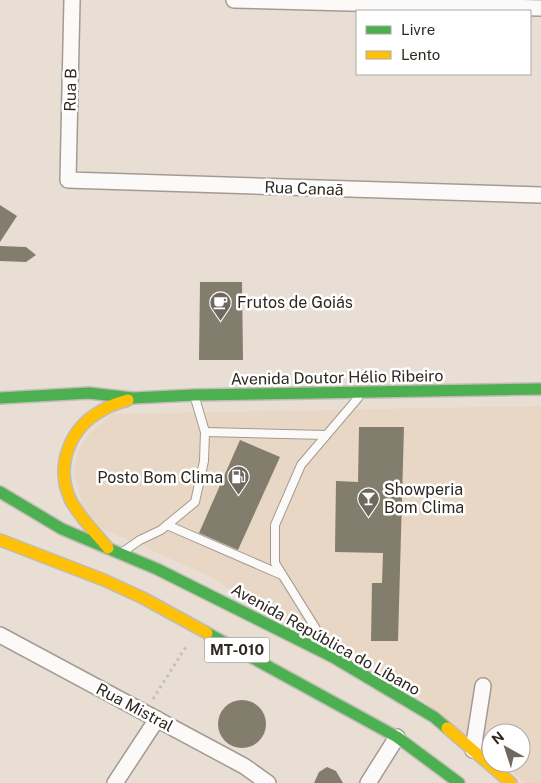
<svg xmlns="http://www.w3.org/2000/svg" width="541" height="783" font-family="'Public Sans',sans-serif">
<rect width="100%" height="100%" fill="#e8ded3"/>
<polygon fill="#e9d7c5" points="541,406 541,783 525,783 501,763 521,763 521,733 491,733 491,755 396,678 281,619 207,575 101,528 82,505 74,472 78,451 89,434 112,414"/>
<g fill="#837d6e">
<polygon points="0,205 17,216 0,242"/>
<polygon points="0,246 26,247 36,255 26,262 0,261"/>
<polygon points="200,282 242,282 243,360 199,360"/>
<polygon points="359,427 404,427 398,641 371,641 372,583 382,583 383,553 335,552 336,481 358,482"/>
<polygon points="240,440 280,457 238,550 199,533"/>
<circle cx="242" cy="724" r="24"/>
<polygon points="327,767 336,771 343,783 314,783 319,772"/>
</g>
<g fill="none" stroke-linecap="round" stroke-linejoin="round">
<defs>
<g id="lane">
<polyline points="205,432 325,435"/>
<polyline points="167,525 282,575"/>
<polyline points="124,551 140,540 161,530 195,502 204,461 205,432 195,398"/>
<polyline points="326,645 275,563 275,525 301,465 358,398"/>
</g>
<g id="street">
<polyline points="72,0 68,180 541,195"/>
<polyline points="234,0 541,8"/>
<polyline points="0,635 244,766 268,783"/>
<polyline points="473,750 483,686"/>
<polyline points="115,783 157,719"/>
<polyline points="368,783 397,737"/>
</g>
<g id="fast">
<polyline points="0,398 89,393 133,398 194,395 541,389"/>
<polyline points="0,492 62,529 157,569 333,657 434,717 447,728"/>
<polyline points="207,633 397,737 459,783"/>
</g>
<g id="slow">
<polyline points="0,540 104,580 143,598 207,633"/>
<path d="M108,548C95,532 79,517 70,499C55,465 70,427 103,410C110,405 119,403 128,400"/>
<polyline points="447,728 511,783"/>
</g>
</defs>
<use href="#lane" stroke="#a39b93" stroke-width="10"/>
<use href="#street" stroke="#a39b93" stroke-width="18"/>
<use href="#fast" stroke="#c1bcb6" stroke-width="14"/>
<use href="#slow" stroke="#c1bcb6" stroke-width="14"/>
<polyline stroke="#c2bfbb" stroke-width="3" stroke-dasharray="2.5 4" stroke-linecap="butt" points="153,699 187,645"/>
<use href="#lane" stroke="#fcfaf8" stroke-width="8"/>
<use href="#street" stroke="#fcfaf8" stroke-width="15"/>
<use href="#fast" stroke="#4caf50" stroke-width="11"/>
<use href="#slow" stroke="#ffc107" stroke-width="11"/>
</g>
<defs>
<symbol id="cafe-pin" viewBox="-11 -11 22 30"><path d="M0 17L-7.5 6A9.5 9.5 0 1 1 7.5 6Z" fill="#6f685f" stroke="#fff"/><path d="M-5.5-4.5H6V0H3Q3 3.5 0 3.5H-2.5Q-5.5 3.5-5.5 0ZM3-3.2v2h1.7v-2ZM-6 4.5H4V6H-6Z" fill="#fff"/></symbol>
<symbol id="fuel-pin" viewBox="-11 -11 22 30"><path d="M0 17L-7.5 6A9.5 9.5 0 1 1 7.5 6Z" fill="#6f685f" stroke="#fff"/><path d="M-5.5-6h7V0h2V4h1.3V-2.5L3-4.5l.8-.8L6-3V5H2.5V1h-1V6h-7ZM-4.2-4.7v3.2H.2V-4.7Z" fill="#fff"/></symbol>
<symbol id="bar-pin" viewBox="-11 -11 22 30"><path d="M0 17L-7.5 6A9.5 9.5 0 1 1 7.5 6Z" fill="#6f685f" stroke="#fff"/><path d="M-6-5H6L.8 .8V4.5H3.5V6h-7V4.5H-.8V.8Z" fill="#fff"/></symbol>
</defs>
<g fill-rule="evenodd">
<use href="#cafe-pin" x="208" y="290" width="25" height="34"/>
<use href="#fuel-pin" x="226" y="464" width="25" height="34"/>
<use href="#bar-pin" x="356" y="486" width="25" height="34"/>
</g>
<g text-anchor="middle" stroke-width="5" stroke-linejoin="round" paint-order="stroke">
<rect fill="#fff" stroke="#6d6864" stroke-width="1" x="204.5" y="637.5" width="65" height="25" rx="4"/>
<g font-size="15" font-weight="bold" fill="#2e2821">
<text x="237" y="655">MT-010</text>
</g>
<g font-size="16" fill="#2e2821" stroke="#fff">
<text transform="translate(70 90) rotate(-89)" y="6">Rua B</text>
<text transform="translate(304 188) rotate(2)" y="6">Rua Canaã</text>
<text transform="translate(337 377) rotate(-1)" y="6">Avenida Doutor Hélio Ribeiro</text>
<text transform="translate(326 639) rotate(29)" y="6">Avenida República do Líbano</text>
<text transform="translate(135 707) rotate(28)" y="6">Rua Mistral</text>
</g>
<g font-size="16" fill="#2e2821" stroke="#fff" text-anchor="start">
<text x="237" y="308">Frutos de Goiás</text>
<text x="223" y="483" text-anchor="end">Posto Bom Clima</text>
<text x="384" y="495">Showperia<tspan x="384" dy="18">Bom Clima</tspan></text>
</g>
</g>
<rect x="356" y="10" width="175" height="65" fill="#ffffff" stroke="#aba9a6"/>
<rect x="366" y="26" width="25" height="8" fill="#4caf50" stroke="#aba9a6"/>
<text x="401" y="35" font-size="15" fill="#2e2821">Livre</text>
<rect x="366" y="51" width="25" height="8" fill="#ffc107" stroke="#aba9a6"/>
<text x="401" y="60" font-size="15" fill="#2e2821">Lento</text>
<g transform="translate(506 748) rotate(321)"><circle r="24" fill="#ffffff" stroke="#aba9a6"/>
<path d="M0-4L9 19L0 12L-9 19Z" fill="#6f685f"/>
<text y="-8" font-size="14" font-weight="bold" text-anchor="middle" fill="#2e2821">N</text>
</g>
</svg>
